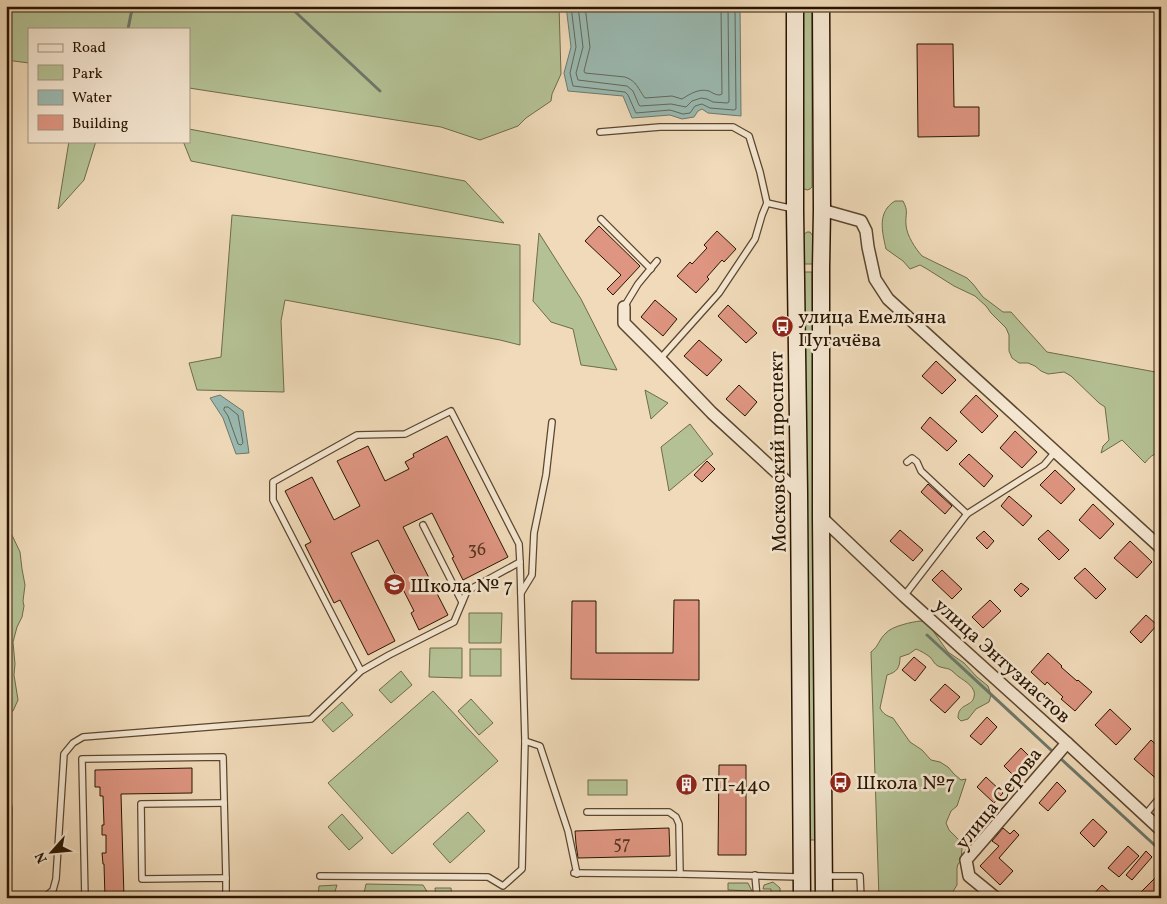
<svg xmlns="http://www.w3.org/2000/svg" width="1167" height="904" font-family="Vollkorn,serif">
<rect width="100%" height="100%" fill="#f0dab9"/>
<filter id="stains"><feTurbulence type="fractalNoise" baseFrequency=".004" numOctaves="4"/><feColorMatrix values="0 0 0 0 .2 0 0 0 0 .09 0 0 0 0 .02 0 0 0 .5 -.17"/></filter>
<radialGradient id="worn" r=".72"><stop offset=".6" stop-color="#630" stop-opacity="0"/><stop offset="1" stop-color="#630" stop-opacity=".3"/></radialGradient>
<g fill="#b4c194" stroke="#6e6b4a">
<polygon points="6,6 559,6 561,74 552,94 551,101 526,118 518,126 480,140 441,127 189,88 189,29 29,29 29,63 6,60"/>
<polygon points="801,6 812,6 812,187 810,189 807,190 802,188"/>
<polygon points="189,129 465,181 504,223 191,161 183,141 189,141"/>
<polygon points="69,141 96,141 84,180 58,209"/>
<path d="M895,201H903C909,212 905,214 906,225C907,236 915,248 922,256L967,278L973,284L983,297L1003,312H1011L1047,352L1161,373V453C1153,453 1149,458 1145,463L1122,440L1101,453L1103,446L1109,440L1105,407L1099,403L1071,376L1064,372L1048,374L1041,371L1035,366L1028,363H1019L1012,358L1009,351V335L1006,328L991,313L986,306L975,296L954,286L927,269L920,265L910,269L903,261L886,249C882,231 877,212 895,201Z"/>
<polygon points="232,215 520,245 520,345 500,340 285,300 281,321 284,392 197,390 189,363 221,357"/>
<polygon points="807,232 810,232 813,236 813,264 804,264 803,235"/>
<polygon points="539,233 581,299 617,370 581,365 573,329 551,322 533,301"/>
<polygon points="804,272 812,272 817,840 809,840"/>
<polygon points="645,390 668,403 651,419"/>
<polygon points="690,424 713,454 669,491 661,447"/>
<polygon points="6,530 11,533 20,552 22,569 25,585 23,601 24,606 22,617 17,627 13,642 15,664 14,675 18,700 13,711 9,713 6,712"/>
<polygon points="469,613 502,613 501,643 469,643"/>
<path d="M920,621L925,622L931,628L948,652L964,663L977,677L988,686L991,695L989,702L976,709L968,719L961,721L958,718C958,703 972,707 974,697C977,688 965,681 959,677C955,674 953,671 949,669C946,668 942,668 938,666C934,664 933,660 930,657C926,654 921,651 916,649L909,654L900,657C900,668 897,672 887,675L880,708C883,714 887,716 893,718L910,742L922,750L931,760L940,762L948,767L954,774L961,780L966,779L957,806L951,811L946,823L949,830L962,843V848L961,861L958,864L957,868V885L949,898H879L871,652C879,646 879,639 886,633C892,626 912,622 920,621Z"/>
<polygon points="430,648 462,648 462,678 429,677"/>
<rect x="470" y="649" width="31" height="27"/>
<polygon points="401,671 412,685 391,703 379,690"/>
<polygon points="433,691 498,761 392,854 328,783"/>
<polygon points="471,699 493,723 479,735 458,711"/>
<polygon points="342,702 353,715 333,732 322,720"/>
<rect x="588" y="780" width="39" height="15"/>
<polygon points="468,812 485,831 450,863 433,844"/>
<polygon points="342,814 363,838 349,850 328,827"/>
<polygon points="773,882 780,888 780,898 771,898 771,889 763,889 764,885"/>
<polygon points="728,883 748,883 752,891 728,890"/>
<polygon points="366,884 423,885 431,898 363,898"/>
<polygon points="337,885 333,898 318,898 319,886"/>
<polygon points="435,888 451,888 452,898 436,898"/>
</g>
<g fill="#9abab2" stroke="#6d786b">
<polygon points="566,6 740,6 741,116 708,113 702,109 698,111 694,117 682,119 670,115 632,118 623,96 568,91 564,73 571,47"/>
<polygon points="220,395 243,411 249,453 236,454 223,418 210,398"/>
</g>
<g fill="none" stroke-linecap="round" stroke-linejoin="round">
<g stroke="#626859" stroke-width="1">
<polyline points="571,6 576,47 570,73 573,86 625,92 628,95 635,111 636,113 670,110 683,114 690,113 695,106 702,104 710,108 734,110 736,109 735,6"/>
<polyline points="578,6 583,47 576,73 578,80 627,86 633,91 639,105 640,106 671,104 686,107 692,101 701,98 707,99 713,102 727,103 729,102 728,6"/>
<path d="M585,6L590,47L584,71L585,73L625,77C637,81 638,89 645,98L672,96L682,99C690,94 699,88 709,91C713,93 715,95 720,95L722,94L721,6"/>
<polygon points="225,407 228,407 238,415 243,443 241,445 238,444 228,416 224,410"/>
</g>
<g stroke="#6d786b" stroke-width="3">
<polyline points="289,6 380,91"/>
<polyline points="128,29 131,14 134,6"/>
<polyline points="927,635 1051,750"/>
<polyline points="1060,758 1161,851"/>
</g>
</g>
<g fill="#de9581" stroke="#291500">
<polygon points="917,44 953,44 954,107 979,107 979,136 918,137"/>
<polygon points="599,226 640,266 613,295 607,289 621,275 585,241"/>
<polygon points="717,231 736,249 724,262 722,260 707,277 709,279 696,293 677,276 690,262 692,264 707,248 704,245"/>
<polygon points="655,300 677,319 663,336 641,317"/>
<polygon points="728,305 757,333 746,343 718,316"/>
<polygon points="699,340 722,360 707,376 684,356"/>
<polygon points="936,361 956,380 942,394 922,376"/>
<polygon points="739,385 757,402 745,416 726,399"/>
<polygon points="976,395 998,416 982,433 960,412"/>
<polygon points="930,417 957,441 947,451 921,428"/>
<polygon points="1015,431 1037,452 1022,468 1000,448"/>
<polygon points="447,436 508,557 463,580 452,558 454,557 432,513 403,527 448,615 419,630 411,613 414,611 378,540 351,553 395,641 368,655 340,600 334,603 305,545 311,542 285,491 312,477 334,520 360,506 337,461 368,446 385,481 409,469 405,462 414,457 413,454"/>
<polygon points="969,454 993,476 984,487 959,464"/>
<polygon points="707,461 715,469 702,482 694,475"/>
<polygon points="1055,470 1075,489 1061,504 1040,485"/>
<polygon points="928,484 952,506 945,514 921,492"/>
<polygon points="1009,496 1032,516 1023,526 1001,506"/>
<polygon points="1093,504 1114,524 1100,539 1079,520"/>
<polygon points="900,530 923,550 913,561 890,541"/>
<polygon points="1048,530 1069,550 1059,560 1038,539"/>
<polygon points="984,531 994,541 987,549 976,538"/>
<polygon points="1130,541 1152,562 1137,578 1114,558"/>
<polygon points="1085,568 1106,589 1096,599 1074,578"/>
<polygon points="942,570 962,589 952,599 932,580"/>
<polygon points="1021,583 1029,589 1021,597 1014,590"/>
<polygon points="674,600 699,600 699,680 571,679 572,601 596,601 596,653 673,653"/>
<polygon points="990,600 1001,611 983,628 972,617"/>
<polygon points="1146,615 1157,625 1141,643 1130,632"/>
<polygon points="1048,653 1062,666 1061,667 1077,681 1078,680 1092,692 1075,711 1061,699 1063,697 1047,682 1045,685 1031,672"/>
<polygon points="914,657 926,667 915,681 902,670"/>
<polygon points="945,684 960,697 945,713 930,700"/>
<polygon points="1110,709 1131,729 1116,745 1095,725"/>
<polygon points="987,717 997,727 981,745 970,736"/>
<polygon points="1151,740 1161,749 1161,783 1134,759"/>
<polygon points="1021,748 1035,762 1018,780 1004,766"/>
<polygon points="719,765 746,765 746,855 718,855"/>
<polygon points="192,768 192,793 121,794 124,898 105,898 104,864 103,864 102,853 106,853 106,835 102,835 102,825 104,825 103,796 100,796 100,787 95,787 95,770"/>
<polygon points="986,777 1003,793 994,803 977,787"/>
<polygon points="680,779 692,780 692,789 680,789"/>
<polygon points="1057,782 1066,791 1048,811 1039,803"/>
<polygon points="1093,819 1107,832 1094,847 1080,833"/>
<polygon points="669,828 670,856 578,858 576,844 575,831"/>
<polygon points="1003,828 1010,834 1014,830 1019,835 999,858 1013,871 1000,885 980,866 999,846 992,841"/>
<polygon points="1128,846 1139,856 1119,877 1108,868"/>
<polygon points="1146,851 1152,857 1132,880 1126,875"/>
<polygon points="1161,872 1161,895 1158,898 1135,898"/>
<polygon points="1102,885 1116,898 1090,898"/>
</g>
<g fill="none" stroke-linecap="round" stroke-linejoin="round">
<defs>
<g id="lane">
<polyline points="600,132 660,127 733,127 749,136 760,172 767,203 762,215 755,239 719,293 660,359"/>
<polyline points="767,203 794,209"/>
<polyline points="601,219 651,269"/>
<polyline points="624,307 638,284 657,261"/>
<polyline points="907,462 912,458 917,462 921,471 967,514"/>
<polyline points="423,525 462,602"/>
<polyline points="521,593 532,575 534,533 546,475 552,422"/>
<polyline points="904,596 967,514 1044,465 1055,452"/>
<polyline points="525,741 540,746 568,831 577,874"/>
<polyline points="6,794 9,808 8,898"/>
<polyline points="224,803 141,804 142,879 226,878 226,898"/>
<polyline points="587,812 669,812 676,817 679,824 680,874"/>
<polyline points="1145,815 1161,796"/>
<polyline points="574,873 680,874 799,877"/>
<polyline points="755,875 757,898"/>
<polyline points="320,876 488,877 503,886 522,869 525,741 520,562"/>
<polyline points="827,876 860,876 861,898"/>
<polyline points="44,898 53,890 56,879 64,754 73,743 83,737 311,719 361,671 273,500 273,482 357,435 405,434 451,411 519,544 520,562 467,591 454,622 389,655 361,671"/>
<polyline points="85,898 82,759 223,757 226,878"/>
</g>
<g id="street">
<polyline points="822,210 861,221 866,231 868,247 875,279 888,299 1161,548"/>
<polyline points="624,307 624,323 660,359 712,413 799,493"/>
<polyline points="821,517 904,596 1067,743 1161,830"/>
<polyline points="996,898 969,876 966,860 1067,743"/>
</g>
<g id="secondary">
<polyline points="795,6 795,210 799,493 802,898"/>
<polyline points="821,6 822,210 821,268 821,517 824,898"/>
</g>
</defs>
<use href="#lane" stroke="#5b462e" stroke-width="8"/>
<use href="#street" stroke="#5b462e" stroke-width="14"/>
<use href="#secondary" stroke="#291500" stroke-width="19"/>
<use href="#lane" stroke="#f5e7d2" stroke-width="5.5"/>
<use href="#street" stroke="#f5e7d2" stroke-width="11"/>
<use href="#secondary" stroke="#f5e7d2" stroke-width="16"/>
</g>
<defs>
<symbol id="bus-disc" viewBox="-11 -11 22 22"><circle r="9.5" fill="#8f2418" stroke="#f5e7d2"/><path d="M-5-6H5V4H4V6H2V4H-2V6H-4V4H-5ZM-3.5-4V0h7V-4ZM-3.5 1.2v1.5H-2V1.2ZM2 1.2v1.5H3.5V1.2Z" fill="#fff"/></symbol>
<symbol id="school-disc" viewBox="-11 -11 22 22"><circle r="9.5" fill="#8f2418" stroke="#f5e7d2"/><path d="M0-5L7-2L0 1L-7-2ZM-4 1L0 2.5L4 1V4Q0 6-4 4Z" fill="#fff"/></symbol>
<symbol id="building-disc" viewBox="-11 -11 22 22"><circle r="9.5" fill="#8f2418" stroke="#f5e7d2"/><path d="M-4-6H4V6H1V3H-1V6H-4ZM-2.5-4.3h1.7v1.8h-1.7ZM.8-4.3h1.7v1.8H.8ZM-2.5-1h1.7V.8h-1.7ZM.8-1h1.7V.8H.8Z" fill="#fff"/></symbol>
</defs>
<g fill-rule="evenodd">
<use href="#bus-disc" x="770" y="314" width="25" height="25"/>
<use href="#school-disc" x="382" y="572" width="25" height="25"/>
<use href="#bus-disc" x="828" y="770" width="25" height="25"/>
<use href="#building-disc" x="674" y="772" width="25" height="25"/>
</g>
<g text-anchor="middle" stroke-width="5" stroke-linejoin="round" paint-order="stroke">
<g font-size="18" fill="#563520">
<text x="477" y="555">36</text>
<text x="622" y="849">57</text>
</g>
<g font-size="20" fill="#291500" stroke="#f5e7d2" text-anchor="start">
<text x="798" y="323">улица Емельяна<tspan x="798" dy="23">Пугачёва</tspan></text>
<text x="410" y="592">Школа № 7</text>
<text x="856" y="789">Школа №7</text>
<text x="702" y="791">ТП-440</text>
</g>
<g font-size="20" fill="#291500" stroke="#f5e7d2">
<text transform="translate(777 452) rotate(-91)" y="7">Московский проспект</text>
<text transform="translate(1003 660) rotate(42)" y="7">улица Энтузиастов</text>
<text transform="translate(998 798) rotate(-51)" y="7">улица Серова</text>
</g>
</g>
<rect width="1167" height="904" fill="none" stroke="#f0dab9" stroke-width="25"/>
<rect x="8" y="8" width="1152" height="889" fill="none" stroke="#291500" stroke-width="2.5"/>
<rect x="12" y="12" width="1142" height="879" fill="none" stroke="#291500"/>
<rect x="28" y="28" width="162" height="115" fill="#f5e7d2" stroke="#a3937e"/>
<rect x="38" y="44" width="25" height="8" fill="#f5e7d2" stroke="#a3937e"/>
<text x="72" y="52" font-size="15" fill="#291500">Road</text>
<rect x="38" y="65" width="25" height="15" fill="#b4c194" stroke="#a3937e"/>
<text x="72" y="78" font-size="15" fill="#291500">Park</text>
<rect x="38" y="90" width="25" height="15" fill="#9abab2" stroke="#a3937e"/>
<text x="72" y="102" font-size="15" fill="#291500">Water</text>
<rect x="38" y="115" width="25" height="15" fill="#de9581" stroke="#a3937e"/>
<text x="72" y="128" font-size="15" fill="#291500">Building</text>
<g transform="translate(52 852) rotate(243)" stroke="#f5e7d2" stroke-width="4" paint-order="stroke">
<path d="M0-4L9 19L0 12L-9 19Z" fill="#291500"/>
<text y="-8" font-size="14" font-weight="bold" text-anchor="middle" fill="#291500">N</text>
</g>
<rect width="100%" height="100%" filter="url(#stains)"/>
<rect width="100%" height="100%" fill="url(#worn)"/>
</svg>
